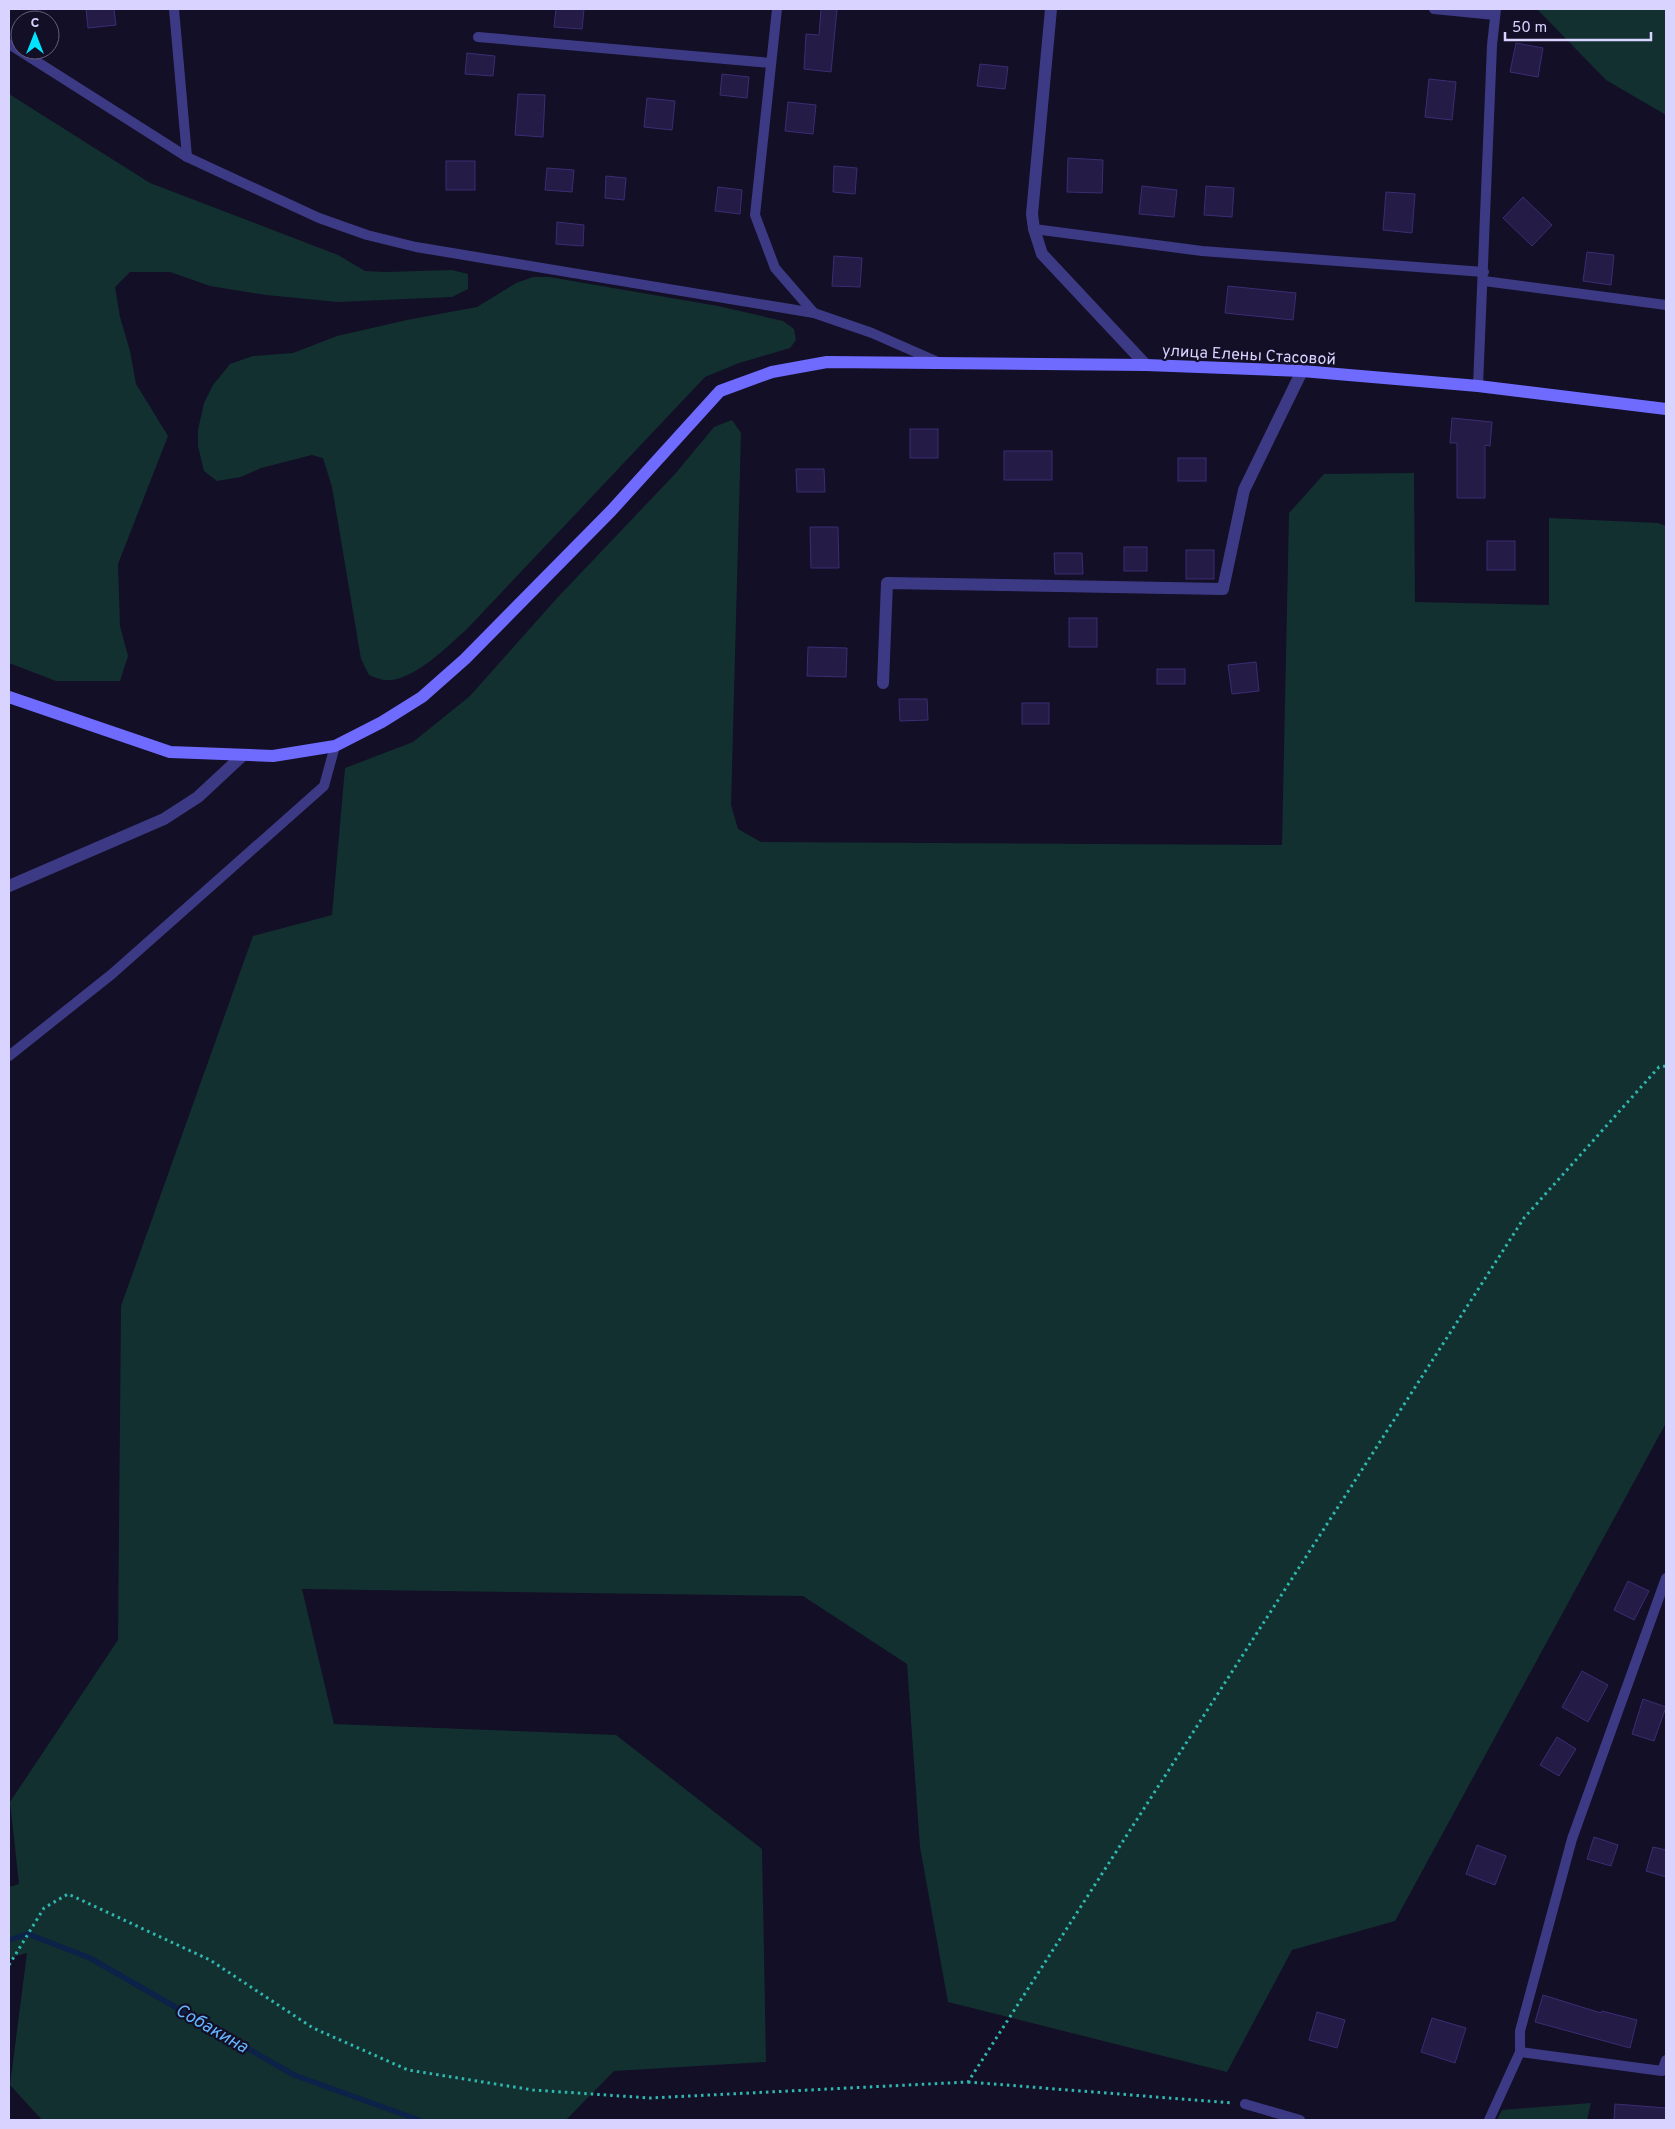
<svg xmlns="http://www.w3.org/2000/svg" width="1675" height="2129" font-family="Overpass,sans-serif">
<rect width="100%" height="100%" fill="#130f26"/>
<g fill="#12302f">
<polygon points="1537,9 1666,9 1666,115 1606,80"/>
<polygon points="9,94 150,183 338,255 365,271 385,272 452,270 468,274 468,289 452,297 338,302 266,295 210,286 170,272 130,272 115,287 120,317 130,351 136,384 168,436 118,564 120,626 128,656 120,681 56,681 9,663"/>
<path d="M533,277H549L718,306L783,321L794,329L796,340L790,348L739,363L705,377L466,630C447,647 418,676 392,680C383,681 376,678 369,675L361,659L332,487L323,458L312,455L261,468L241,477L217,481L204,471L198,446V430L204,403L213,385L230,364L253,356L293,353L337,336L407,320L477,307L516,283Z"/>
<polygon points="732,420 741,433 731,805 738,829 761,842 1282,845 1289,513 1324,474 1414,473 1415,602 1549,605 1549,518 1658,523 1666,526 1666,1423 1395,1921 1292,1950 1227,2072 948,2002 920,1847 907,1664 803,1596 302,1589 334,1724 616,1735 762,1849 766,2062 614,2071 566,2120 42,2120 10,2085 27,1953 9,1958 9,1887 19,1884 10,1802 118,1640 121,1306 253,936 332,915 345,768 413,742 470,696 558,597 675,474 714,427"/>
<polygon points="1591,2103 1587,2120 1497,2120 1502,2110"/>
</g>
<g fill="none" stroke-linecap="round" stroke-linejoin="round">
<polyline stroke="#0c2248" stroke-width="5.5" points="9,1940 28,1934 90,1958 294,2075 419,2120"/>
</g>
<g fill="#241b47" stroke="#3b2d73">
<polygon points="86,9 114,9 116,25 88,28"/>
<polygon points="556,9 584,9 582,29 554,27"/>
<polygon points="821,9 837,9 831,72 804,69 806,34 819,35"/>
<polygon points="1516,43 1543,48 1538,77 1510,72"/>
<polygon points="467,53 495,56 493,76 465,74"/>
<polygon points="980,64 1008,67 1005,89 977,86"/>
<polygon points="722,74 749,77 747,98 720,95"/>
<polygon points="1429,79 1456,82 1452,120 1425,117"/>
<polygon points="518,94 545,95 543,137 515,135"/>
<polygon points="647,98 675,101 672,130 644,127"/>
<polygon points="788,102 816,105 813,134 785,131"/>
<polygon points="1068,158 1103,160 1102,193 1067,192"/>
<rect x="446" y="161" width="29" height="29"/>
<polygon points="834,166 857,168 855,194 833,192"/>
<polygon points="547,168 574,170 572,192 545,190"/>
<polygon points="606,176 626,178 624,200 605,198"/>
<polygon points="1142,186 1177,190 1174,217 1139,214"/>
<polygon points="1206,186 1234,188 1232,217 1204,215"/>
<polygon points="718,187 742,190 740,214 715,211"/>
<polygon points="1386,192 1415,194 1412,233 1383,230"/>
<polygon points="1523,197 1552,225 1532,246 1503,218"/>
<polygon points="557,222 584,225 583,246 556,244"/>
<polygon points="1587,252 1614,255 1611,285 1583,281"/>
<polygon points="834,256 862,258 860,287 832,286"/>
<polygon points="1228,286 1296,293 1293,320 1225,313"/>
<polygon points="1452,418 1492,422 1490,446 1485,445 1485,498 1457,498 1457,443 1450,443"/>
<rect x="910" y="429" width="28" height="29"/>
<rect x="1004" y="451" width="48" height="29"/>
<rect x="1178" y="458" width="28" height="23"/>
<polygon points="796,469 824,469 825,492 797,492"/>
<polygon points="810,527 838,527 839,568 811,568"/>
<rect x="1487" y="541" width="28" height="29"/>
<rect x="1124" y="547" width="23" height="24"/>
<rect x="1186" y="550" width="28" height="29"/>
<polygon points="1054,553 1082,553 1083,574 1055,574"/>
<rect x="1069" y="618" width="28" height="29"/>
<polygon points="808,647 847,648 846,677 807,676"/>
<polygon points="1256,662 1259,691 1232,694 1228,665"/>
<rect x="1157" y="669" width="28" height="15"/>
<polygon points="899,699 927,699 928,720 900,721"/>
<rect x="1022" y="703" width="27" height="21"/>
<polygon points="1628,1581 1649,1591 1634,1620 1614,1610"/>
<polygon points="1582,1671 1608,1685 1588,1722 1562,1707"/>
<polygon points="1643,1699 1666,1707 1654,1741 1632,1734"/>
<polygon points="1557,1737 1576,1749 1559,1776 1540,1765"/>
<polygon points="1594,1837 1618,1845 1611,1866 1587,1859"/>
<polygon points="1477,1845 1506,1856 1495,1885 1466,1874"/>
<polygon points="1653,1847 1666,1850 1666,1877 1646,1871"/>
<polygon points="1543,1995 1601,2013 1602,2011 1637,2020 1630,2048 1535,2022"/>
<polygon points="1317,2012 1345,2020 1337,2048 1309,2040"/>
<polygon points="1432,2018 1466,2028 1455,2063 1421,2052"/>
<polygon points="1615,2104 1666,2108 1666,2120 1614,2120"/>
</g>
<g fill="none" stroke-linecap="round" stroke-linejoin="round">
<g stroke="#2fb8b0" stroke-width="3" stroke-dasharray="2.5 4" stroke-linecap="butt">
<polyline points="9,1965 44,1908 68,1894 210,1960 313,2028 408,2070 533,2090 650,2098 968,2082 1524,1218 1659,1067 1666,1066"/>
<polyline points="968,2082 1232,2103"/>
</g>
<g stroke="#3d3a85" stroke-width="10">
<polyline points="174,9 187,157"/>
<polyline points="777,9 755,215 775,268 814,313"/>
<polyline points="1434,9 1495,15"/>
<polyline points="478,37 771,63"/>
<polyline points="9,44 187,157 319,218 367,235 416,247 814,313 872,333 938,362"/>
<polyline points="1034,229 1202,251 1484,272"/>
<polyline points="1484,281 1666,305"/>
<polyline points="1478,386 1492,45 1496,9"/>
<polyline points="9,1056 112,974 324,786 335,746"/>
<polyline points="1520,2052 1662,2071 1666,2060"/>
<polyline points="1245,2104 1300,2120"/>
<polyline points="1489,2120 1520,2052 1520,2031 1572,1839 1666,1578"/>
</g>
<g stroke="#3d3a85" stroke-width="12">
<polyline points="1051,9 1032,214 1034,229 1042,254 1146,365"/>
<polyline points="883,683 887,583 1223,589 1244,490 1302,371"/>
<polyline points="9,886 164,819 198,797 242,756"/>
</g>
<polyline stroke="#6f6bff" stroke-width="12" points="9,697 170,752 273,756 335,746 382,722 422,697 465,659 611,511 720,391 772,372 827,362 1146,365 1302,371 1478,386 1666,409"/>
</g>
<g text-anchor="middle" stroke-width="4.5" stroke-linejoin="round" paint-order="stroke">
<g font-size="16" fill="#d9d4ff" stroke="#130f26">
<text transform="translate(1249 354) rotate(3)" y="6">улица Елены Стасовой</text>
</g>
<g font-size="18" font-style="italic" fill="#62b6ff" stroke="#130f26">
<text transform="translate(212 2028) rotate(30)" y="6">Собакина</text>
</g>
</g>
<rect width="1675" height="2129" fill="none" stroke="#d9d4ff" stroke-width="20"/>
<g transform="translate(35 35)"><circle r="24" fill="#130f26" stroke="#625e7d"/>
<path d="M0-4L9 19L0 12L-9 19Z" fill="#00e5ff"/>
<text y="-8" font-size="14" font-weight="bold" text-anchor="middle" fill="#d9d4ff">С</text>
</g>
<path d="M1505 32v8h146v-8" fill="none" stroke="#d9d4ff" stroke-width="2.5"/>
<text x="1512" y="32" font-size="15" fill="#d9d4ff" stroke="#130f26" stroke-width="4" paint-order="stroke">50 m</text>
</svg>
